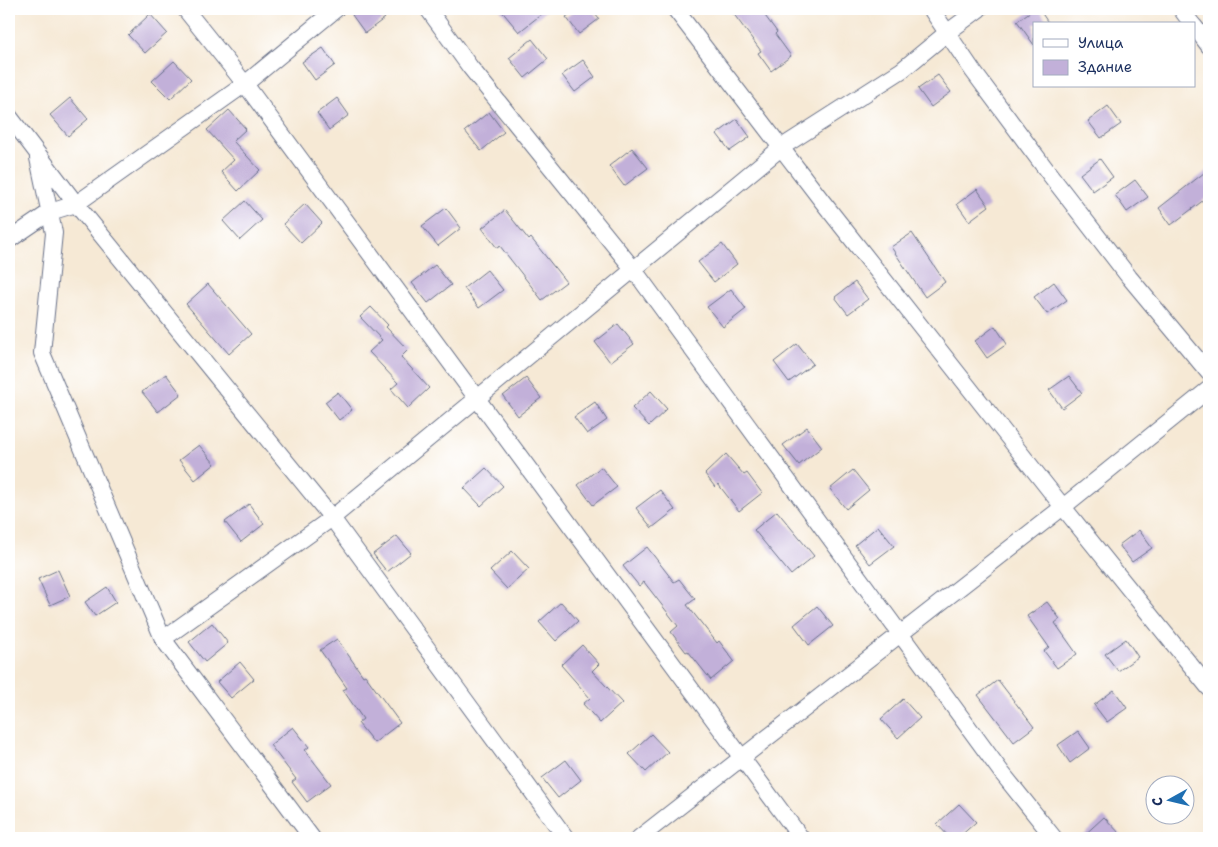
<svg xmlns="http://www.w3.org/2000/svg" width="1218" height="847" font-family="'Shantell Sans',sans-serif">
<rect width="100%" height="100%" fill="#fff"/>
<filter id="ink" filterUnits="userSpaceOnUse"><feTurbulence type="fractalNoise" baseFrequency=".02" numOctaves="2"/><feDisplacementMap in="SourceGraphic" scale="10" xChannelSelector="R" yChannelSelector="G"/><feConvolveMatrix kernelMatrix="1 2 1 2 8 2 1 2 1" color-interpolation-filters="sRGB"/></filter>
<filter id="wash" filterUnits="userSpaceOnUse"><feTurbulence type="fractalNoise" baseFrequency=".0096" numOctaves="4" result="noise"/><feDisplacementMap in="SourceGraphic" scale="20" xChannelSelector="R" yChannelSelector="G"/><feGaussianBlur stdDeviation="1.12" result="paint"/><feColorMatrix in="noise" values="0 0 0 0 0 0 0 0 0 0 0 0 0 0 0 0 0 1.4 0 .05"/><feComposite in="paint" operator="in"/></filter>
<g filter="url(#wash)">
<rect width="100%" height="100%" fill="#f6e9d5"/>
<g id="blocks">
<g fill="#c2b0d9">
<polygon points="361,9 378,9 385,18 365,33 352,15"/>
<polygon points="500,9 548,9 519,32"/>
<polygon points="577,9 591,9 599,19 579,34 566,17"/>
<polygon points="730,9 760,9 777,32 775,34 791,56 771,71 758,53 761,51"/>
<polygon points="1034,9 1039,9 1049,24 1034,24 1034,45 1017,21"/>
<polygon points="150,14 167,33 145,53 128,35"/>
<polygon points="532,39 548,59 525,78 509,58"/>
<polygon points="323,48 335,65 315,80 302,62"/>
<polygon points="583,60 595,77 575,92 562,75"/>
<polygon points="174,61 191,79 170,99 152,81"/>
<polygon points="938,75 951,92 931,107 918,89"/>
<polygon points="70,98 88,119 68,136 50,115"/>
<polygon points="337,98 349,115 329,130 317,113"/>
<polygon points="1108,106 1121,124 1101,138 1088,121"/>
<polygon points="229,110 246,129 233,141 260,170 238,191 221,172 234,160 207,130"/>
<polygon points="489,112 504,132 481,151 465,131"/>
<polygon points="737,119 750,137 730,151 717,134"/>
<polygon points="632,148 648,168 624,186 609,166"/>
<polygon points="1100,159 1113,177 1093,191 1080,174"/>
<polygon points="1209,169 1209,196 1171,225 1159,208"/>
<polygon points="1135,180 1148,197 1127,212 1115,195"/>
<polygon points="977,189 989,206 969,221 957,204"/>
<polygon points="245,201 262,220 240,240 223,221"/>
<polygon points="305,204 322,223 301,243 283,224"/>
<polygon points="446,208 461,228 438,246 422,226"/>
<polygon points="505,210 529,240 531,238 566,282 542,300 500,246 497,248 482,228"/>
<polygon points="912,233 945,282 925,297 891,247"/>
<polygon points="722,244 737,264 714,282 698,262"/>
<polygon points="435,265 451,285 428,303 412,283"/>
<polygon points="487,270 503,290 479,308 464,288"/>
<polygon points="855,282 868,299 848,314 835,297"/>
<polygon points="1054,282 1067,300 1047,314 1034,297"/>
<polygon points="208,284 251,334 229,354 186,304"/>
<polygon points="731,289 746,309 723,327 707,307"/>
<polygon points="371,307 388,325 386,327 408,350 401,357 429,388 408,408 391,389 398,383 369,352 382,340 360,317"/>
<polygon points="618,324 634,344 610,362 595,342"/>
<polygon points="995,326 1007,344 987,358 975,341"/>
<polygon points="797,344 813,364 789,382 774,362"/>
<polygon points="166,374 181,394 158,412 142,392"/>
<polygon points="1069,376 1082,393 1062,408 1049,390"/>
<polygon points="526,378 541,398 518,416 503,396"/>
<polygon points="651,391 667,409 649,426 632,408"/>
<polygon points="338,392 352,410 339,420 325,402"/>
<polygon points="595,402 607,420 587,434 574,417"/>
<polygon points="807,427 822,447 799,465 783,445"/>
<polygon points="199,445 215,464 195,480 179,460"/>
<polygon points="726,454 744,475 747,473 762,493 739,511 718,484 715,487 705,474"/>
<polygon points="601,467 617,487 593,505 578,485"/>
<polygon points="486,468 503,486 481,506 464,488"/>
<polygon points="853,470 869,490 846,509 830,489"/>
<polygon points="660,490 675,510 652,528 636,508"/>
<polygon points="249,504 264,524 241,542 225,522"/>
<polygon points="777,511 814,556 791,575 754,530"/>
<polygon points="878,526 894,546 870,564 855,545"/>
<polygon points="1139,530 1152,548 1132,562 1119,545"/>
<polygon points="397,536 411,553 387,572 373,554"/>
<polygon points="647,547 674,582 679,579 695,599 687,605 717,643 719,641 734,661 711,680 688,651 686,652 671,632 678,626 644,582 639,586 623,566"/>
<polygon points="512,551 529,569 507,589 490,571"/>
<polygon points="58,570 70,596 50,605 38,579"/>
<polygon points="107,587 116,602 95,616 85,602"/>
<polygon points="561,602 578,621 556,641 539,622"/>
<polygon points="1047,602 1060,619 1055,623 1077,654 1057,668 1044,651 1049,647 1027,616"/>
<polygon points="817,606 833,626 809,645 794,625"/>
<polygon points="212,623 228,643 205,662 189,642"/>
<polygon points="337,639 363,676 365,675 400,723 374,743 358,723 363,719 343,690 347,688 320,650"/>
<polygon points="1126,639 1138,657 1118,671 1105,654"/>
<polygon points="582,645 599,664 592,671 622,703 600,723 583,704 590,698 561,665"/>
<polygon points="240,662 254,679 231,698 217,682"/>
<polygon points="998,680 1034,727 1014,742 978,695"/>
<polygon points="1114,690 1127,708 1107,722 1094,705"/>
<polygon points="903,699 920,718 898,738 881,719"/>
<polygon points="293,727 309,747 305,750 331,784 307,802 292,782 296,779 270,745"/>
<polygon points="1078,731 1090,748 1070,763 1058,745"/>
<polygon points="651,734 668,752 646,772 629,754"/>
<polygon points="566,760 581,780 558,798 542,778"/>
<polygon points="959,804 976,822 958,838 950,838 937,824"/>
<polygon points="1104,817 1124,838 1081,838"/>
</g>
</g>
</g>
<g filter="url(#ink)">
<use href="#blocks" fill-opacity="0" stroke="#687088" stroke-width="1"/>
<g fill="none" stroke-linecap="round" stroke-linejoin="round">
<defs>
<g id="minor">
<polyline points="185,9 245,84 801,838"/>
<polyline points="428,9 470,67 634,270 1002,773 1054,838"/>
<polyline points="675,9 822,201 1063,507 1209,688"/>
<polyline points="931,9 973,71 1051,176 1129,277 1209,373"/>
<polyline points="1181,9 1192,24"/>
<polyline points="1194,26 1209,46"/>
<polyline points="9,116 76,204 332,518 566,838"/>
<polyline points="38,158 54,233 42,353 163,639 312,838"/>
<polyline points="9,240 50,212 76,204 245,84 336,9"/>
<polyline points="163,639 332,518 782,147 902,70 948,32 979,9"/>
<polyline points="639,838 1063,507 1209,389"/>
</g>
</defs>
<use href="#minor" stroke="#687088" stroke-width="18"/>
<use href="#minor" stroke="#fff" stroke-width="16"/>
</g>
</g>
<rect width="1218" height="847" fill="none" stroke="#fff" stroke-width="30"/>
<rect x="1033" y="22" width="162" height="65" fill="#ffffff" stroke="#a4acbf"/>
<rect x="1043" y="39" width="25" height="8" fill="#ffffff" stroke="#a4acbf"/>
<text x="1078" y="48" font-size="15" fill="#1b2f5e">Улица</text>
<rect x="1043" y="60" width="25" height="15" fill="#c2b0d9" stroke="#a4acbf"/>
<text x="1078" y="72" font-size="15" fill="#1b2f5e">Здание</text>
<g transform="translate(1170 800) rotate(262)"><circle r="24" fill="#ffffff" stroke="#a4acbf"/>
<path d="M0-4L9 19L0 12L-9 19Z" fill="#1f6fb2"/>
<text y="-8" font-size="14" font-weight="bold" text-anchor="middle" fill="#1b2f5e">С</text>
</g>
</svg>
